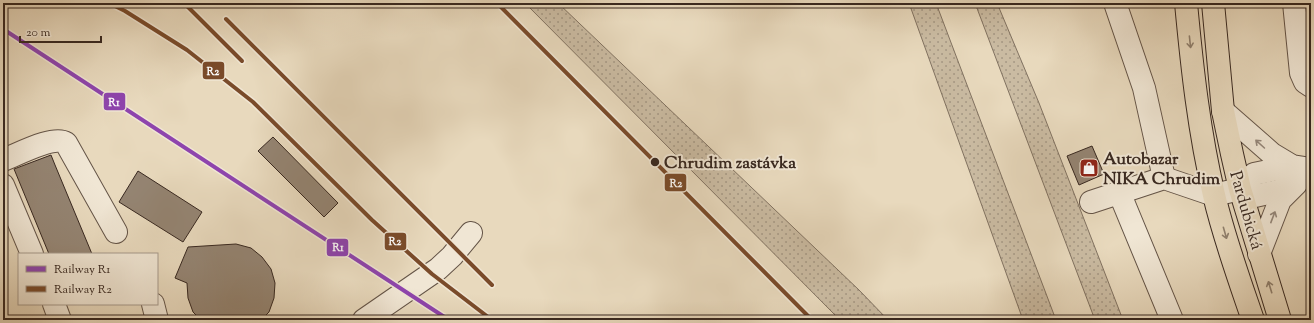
<svg xmlns="http://www.w3.org/2000/svg" width="1314" height="323" font-family="'Sorts Mill Goudy',serif">
<defs>
<pattern id="grass-dots" width="8" height="8" patternUnits="userSpaceOnUse"><rect width="8" height="8" fill="#cabba2"/><path d="M2 2h.1M6 6h.1" fill="none" stroke="#a59884" stroke-width="1.8" stroke-linecap="round"/></pattern>
</defs>
<rect width="100%" height="100%" fill="#e8d9bd"/>
<filter id="stains"><feTurbulence type="fractalNoise" baseFrequency=".005" numOctaves="4"/><feColorMatrix values="0 0 0 0 .2 0 0 0 0 .09 0 0 0 0 .02 0 0 0 .5 -.17"/></filter>
<radialGradient id="worn" r=".72"><stop offset=".6" stop-color="#630" stop-opacity="0"/><stop offset="1" stop-color="#630" stop-opacity=".3"/></radialGradient>
<g fill="url(#grass-dots)" stroke="#817261">
<polygon points="525,3 558,3 859,290 888,320 840,320"/>
<polygon points="909,3 936,3 1056,320 1023,320"/>
<polygon points="975,3 997,3 1039,103 1123,320 1095,320"/>
</g>
<g fill="#948472" stroke="#382820">
<polygon points="273,137 338,203 324,217 258,151"/>
<polygon points="1092,146 1104,174 1079,185 1067,156"/>
<polygon points="51,155 55,165 92,254 49,254 14,169"/>
<polygon points="138,171 202,212 183,242 119,202"/>
<polygon points="236,244 251,248 262,257 271,269 275,283 274,298 269,312 261,320 201,320 193,312 188,298 187,283 175,278 188,247"/>
</g>
<g fill="none" stroke-linecap="round" stroke-linejoin="round">
<defs>
<g id="minor">
<polyline points="1115,3 1144,88 1164,178"/>
<polyline points="1294,3 1301,73 1305,82 1311,86"/>
<polyline points="1223,111 1272,154 1292,166 1311,169"/>
<path d="M3,160C17,155 53,135 66,143L116,232"/>
<polyline points="3,185 32,254"/>
<polyline points="1240,189 1255,196 1278,191 1295,184"/>
<polyline points="1119,192 1172,320"/>
<polyline points="1091,202 1164,178 1214,195 1240,189 1254,174 1292,166"/>
<polyline points="1259,254 1280,200 1296,184"/>
<polyline points="54,304 60,320"/>
<polyline points="153,304 157,320"/>
<polyline points="364,320 438,269 452,256 471,233"/>
</g>
<g id="major">
<path d="M1186,3C1192,67 1199,132 1214,195C1224,238 1239,279 1253,320"/>
<polyline points="1213,3 1223,111 1232,154 1240,189 1280,320"/>
</g>
</defs>
<use href="#minor" stroke="#645447" stroke-width="24"/>
<use href="#major" stroke="#382820" stroke-width="24"/>
<use href="#minor" stroke="#f0e6d4" stroke-width="22"/>
<use href="#major" stroke="#e8d9bd" stroke-width="22"/>
<defs>
<polyline id="rail-1" points="3,29 449,320"/>
<g id="rail-2">
<polyline points="109,3 125,11 187,50 253,102 372,220 432,274 492,320"/>
<polyline points="184,3 242,61"/>
<polyline points="497,3 812,320"/>
<polyline points="226,19 492,285"/>
</g>
</defs>
<use href="#rail-1" stroke="#f0e6d4" stroke-width="7"/>
<use href="#rail-2" stroke="#f0e6d4" stroke-width="7"/>
<use href="#rail-1" stroke="#8e44ad" stroke-width="4"/>
<use href="#rail-2" stroke="#7a4b2a" stroke-width="4"/>
</g>
<defs><path id="oneway-shaft" d="M-6 0H5M1.5-3L5.5 0L1.5 3" fill="none" stroke-width="1.6" stroke-linecap="round" stroke-linejoin="round"/></defs>
<g stroke="#90806e">
<use href="#oneway-shaft" transform="translate(1190 42) rotate(84)"/>
<use href="#oneway-shaft" transform="translate(1225 233) rotate(74)"/>
<use href="#oneway-shaft" transform="translate(1270 287) rotate(-107)"/>
</g>
<g stroke="#94877a">
<use href="#oneway-shaft" transform="translate(1260 144) rotate(-138)"/>
<use href="#oneway-shaft" transform="translate(1273 217) rotate(-69)"/>
</g>
<defs>
<symbol id="shop-square" viewBox="-11 -11 22 22"><rect x="-9" y="-9" width="18" height="18" rx="4" fill="#8f2418" stroke="#f0e6d4"/><path d="M-5-2.5h2.3a2.7 3.5 0 0 1 5.4 0H5L5.5 6h-11ZM-1.5-2.5h3a1.5 2.3 0 0 0-3 0Z" fill="#fff"/></symbol>
</defs>
<g fill-rule="evenodd">
<use href="#shop-square" x="1078" y="157" width="22" height="22"/>
</g>
<circle fill="#382820" stroke="#f0e6d4" stroke-width="1.5" cx="655" cy="162" r="5"/>
<g text-anchor="middle" stroke-width="4" stroke-linejoin="round" paint-order="stroke">
<g font-size="17" font-weight="bold" fill="#382820" stroke="#f0e6d4" text-anchor="start">
<text x="1103" y="164">Autobazar<tspan x="1103" dy="20">NIKA Chrudim</tspan></text>
</g>
<g font-size="17" font-weight="bold" fill="#382820" stroke="#f0e6d4" text-anchor="start">
<text x="664" y="168">Chrudim zastávka</text>
</g>
<g font-size="17" fill="#382820" stroke="#f0e6d4">
<text transform="translate(1247 210) rotate(74)" y="6">Pardubická</text>
</g>
</g>
<g stroke="#f0e6d4" stroke-width="1.5">
<rect x="202" y="61" width="23" height="19" rx="4" fill="#7a4b2a"/>
<rect x="103" y="92" width="23" height="19" rx="4" fill="#8e44ad"/>
<rect x="664" y="173" width="23" height="19" rx="4" fill="#7a4b2a"/>
<rect x="384" y="232" width="23" height="19" rx="4" fill="#7a4b2a"/>
<rect x="326" y="238" width="23" height="19" rx="4" fill="#8e44ad"/>
</g>
<g font-size="11" text-anchor="middle" font-weight="bold" fill="#fff">
<text x="213" y="75">R2</text>
<text x="114" y="106">R1</text>
<text x="676" y="187">R2</text>
<text x="395" y="245">R2</text>
<text x="338" y="251">R1</text>
</g>
<rect width="1314" height="323" fill="none" stroke="#e8d9bd" stroke-width="16"/>
<rect x="4" y="4" width="1306" height="315" fill="none" stroke="#382820" stroke-width="2"/>
<rect x="8" y="8" width="1298" height="307" fill="none" stroke="#382820"/>
<rect x="18" y="253" width="140" height="52" fill="#f0e6d4" stroke="#a69a8c"/>
<rect x="26" y="266" width="20" height="6" fill="#8e44ad" stroke="#a69a8c"/>
<text x="54" y="273" font-size="12" fill="#382820">Railway R1</text>
<rect x="26" y="286" width="20" height="6" fill="#7a4b2a" stroke="#a69a8c"/>
<text x="54" y="293" font-size="12" fill="#382820">Railway R2</text>
<path d="M20 36v6h81v-6" fill="none" stroke="#382820" stroke-width="2"/>
<text x="26" y="36" font-size="12" fill="#382820" stroke="#f0e6d4" stroke-width="3" paint-order="stroke">20 m</text>
<rect width="100%" height="100%" filter="url(#stains)"/>
<rect width="100%" height="100%" fill="url(#worn)"/>
</svg>
